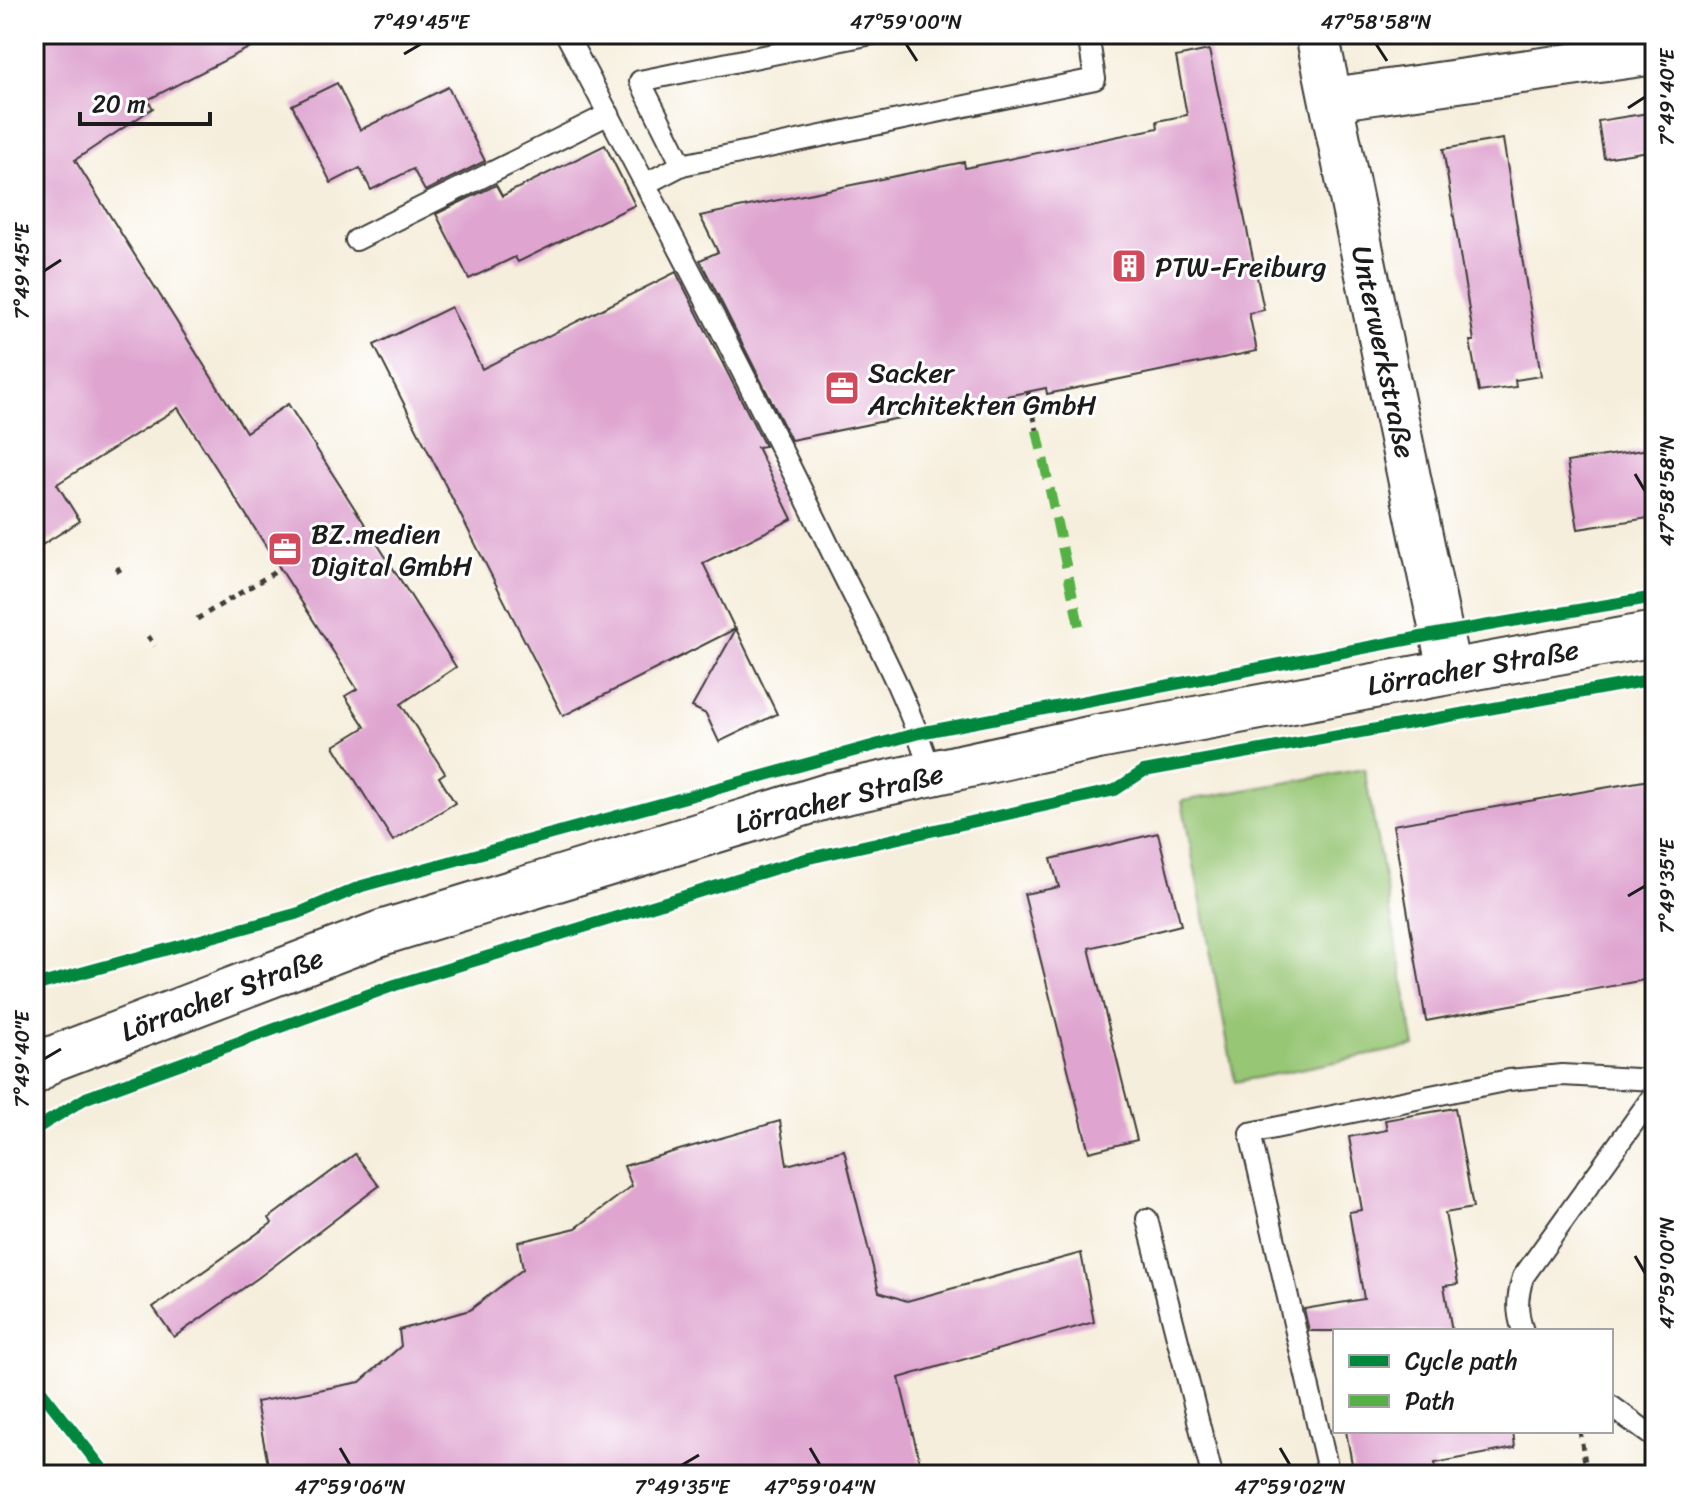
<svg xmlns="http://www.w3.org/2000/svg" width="1689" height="1509" font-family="Sriracha,sans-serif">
<rect width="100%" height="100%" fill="#fff"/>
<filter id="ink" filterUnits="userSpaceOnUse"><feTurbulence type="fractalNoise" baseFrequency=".0125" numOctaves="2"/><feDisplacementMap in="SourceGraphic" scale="16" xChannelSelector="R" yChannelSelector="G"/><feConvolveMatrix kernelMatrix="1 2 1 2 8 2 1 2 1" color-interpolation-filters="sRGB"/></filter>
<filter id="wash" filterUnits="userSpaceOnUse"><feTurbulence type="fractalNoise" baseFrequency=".006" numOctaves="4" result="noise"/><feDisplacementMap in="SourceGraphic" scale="32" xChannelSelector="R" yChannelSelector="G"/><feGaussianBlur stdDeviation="1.8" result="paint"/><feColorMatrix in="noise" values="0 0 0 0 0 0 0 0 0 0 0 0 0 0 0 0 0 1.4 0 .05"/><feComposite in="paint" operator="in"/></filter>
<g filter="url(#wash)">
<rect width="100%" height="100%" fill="#f6eedc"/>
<polygon fill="#97c675" stroke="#5a7148" stroke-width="2" points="1364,769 1415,1046 1235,1082 1182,801"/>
<g id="blocks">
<g fill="#dfa5d0">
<polygon points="34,34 276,34 147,100 153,108 75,160 246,432 288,404 456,667 401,704 445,773 439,777 455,803 393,841 334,746 365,727 345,696 357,689 178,408 57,484 80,521 34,550"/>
<polygon points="1209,50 1264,310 1249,313 1257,351 1047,394 1046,388 791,440 700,260 718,252 700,216 964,162 965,168 1158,128 1157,121 1187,115 1176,57"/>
<polygon points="337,83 360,130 448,87 485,161 425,191 413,169 371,190 360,168 331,183 292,105"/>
<polygon points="1655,112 1655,150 1604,158 1598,121"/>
<polygon points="1503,139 1541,376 1515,380 1516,387 1479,392 1470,341 1474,341 1443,149"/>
<polygon points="605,145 635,205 518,262 515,257 469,279 436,214 496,185 502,196"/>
<polygon points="676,272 765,446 757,447 792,519 703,563 735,629 563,716 374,345 451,307 482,369"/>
<polygon points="1655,448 1655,517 1578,529 1567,462"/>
<polygon points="736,629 777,714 719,742 706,714 692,707"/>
<polygon points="1655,779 1655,978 1426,1021 1393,825"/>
<polygon points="1158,833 1181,925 1089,948 1137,1140 1089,1152 1024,894 1059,887 1051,859"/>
<polygon points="1455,1108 1473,1208 1445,1213 1458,1284 1444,1286 1452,1331 1309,1331 1304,1309 1364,1299 1349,1212 1362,1210 1349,1137 1387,1130 1385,1120"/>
<polygon points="780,1121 787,1165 844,1150 879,1292 907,1301 1081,1253 1094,1322 899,1378 923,1475 270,1475 256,1402 360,1382 401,1346 399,1330 470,1310 523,1269 518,1242 576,1228 632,1186 624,1166"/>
<polygon points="355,1154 379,1186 258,1278 174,1337 153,1307 272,1223 269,1218"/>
<polygon points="1346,1431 1513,1431 1515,1448 1435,1463 1436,1475 1354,1475"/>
</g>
</g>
</g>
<g filter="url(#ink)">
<use href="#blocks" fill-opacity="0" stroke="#3d3c39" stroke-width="2"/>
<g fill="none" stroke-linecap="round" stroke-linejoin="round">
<defs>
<g id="lane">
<path d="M566,34C654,200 742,367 824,536C861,614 907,691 931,774"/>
<polyline points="682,165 640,81 872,34"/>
<polyline points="647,183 682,165 1095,79 1088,34"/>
<polyline points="356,240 609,114"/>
<polyline points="1147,1219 1212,1475"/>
<path d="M1523,1331C1516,1311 1517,1297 1523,1277L1655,1093"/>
<polyline points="1611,1406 1655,1438"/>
<polyline points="1329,1475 1250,1133 1509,1080 1562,1075 1655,1080"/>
</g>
<g id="street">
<polyline points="1317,34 1449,670"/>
<polyline points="1332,99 1655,53"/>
</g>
<polyline id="secondary" points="34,1072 49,1060 381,933 831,795 1098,737 1655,634"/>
</defs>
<use href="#lane" stroke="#3d3c39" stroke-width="24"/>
<use href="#street" stroke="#3d3c39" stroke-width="46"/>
<use href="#secondary" stroke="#3d3c39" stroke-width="48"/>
<g stroke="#3d3c39" stroke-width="5" stroke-dasharray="6 6" stroke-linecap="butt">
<polyline points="1028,392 1037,430"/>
<polyline points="117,567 122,576"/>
<polyline points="197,619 280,569"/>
<polyline points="148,636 155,646"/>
<polyline points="1580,1431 1587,1475"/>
</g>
<use href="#lane" stroke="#fff" stroke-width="20"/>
<use href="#street" stroke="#fff" stroke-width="42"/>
<use href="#secondary" stroke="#fff" stroke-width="44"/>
<polyline stroke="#55b145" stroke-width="10" stroke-dasharray="20 10" stroke-linecap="butt" points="1037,430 1080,630"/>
<defs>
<g id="cycleway">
<polyline points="34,986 299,913 362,886 919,733 1442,633 1655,597"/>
<polyline points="34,1130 86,1098 395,985 809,858 1115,790 1144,771 1655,679"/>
<polyline points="34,1382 107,1475"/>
</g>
</defs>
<use href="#cycleway" stroke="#fff" stroke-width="17"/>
<use href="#cycleway" stroke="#00873e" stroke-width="12"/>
</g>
</g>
<path fill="none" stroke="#1c1c1c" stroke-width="3" d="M906,44L917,61M1376,44L1387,61M404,54L421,44M1628,108L1645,97M44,271L61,260M1635,474L1645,491M1628,896L1645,886M44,1059L61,1049M1635,1256L1645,1273M340,1448L350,1465M810,1448L820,1465M1280,1448L1290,1465M682,1465L699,1455"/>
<defs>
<symbol id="building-square" viewBox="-11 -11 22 22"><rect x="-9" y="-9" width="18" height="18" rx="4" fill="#d1495b" stroke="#fff"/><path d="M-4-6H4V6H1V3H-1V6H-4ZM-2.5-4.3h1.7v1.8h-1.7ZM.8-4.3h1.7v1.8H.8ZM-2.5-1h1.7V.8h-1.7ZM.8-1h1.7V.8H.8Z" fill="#fff"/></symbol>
<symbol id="office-square" viewBox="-11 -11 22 22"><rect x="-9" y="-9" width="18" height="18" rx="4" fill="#d1495b" stroke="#fff"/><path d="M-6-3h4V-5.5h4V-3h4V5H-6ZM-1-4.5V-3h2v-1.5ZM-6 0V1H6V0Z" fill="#fff"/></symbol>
</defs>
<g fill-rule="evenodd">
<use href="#building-square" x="1109" y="246" width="40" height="40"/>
<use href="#office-square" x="822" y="368" width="40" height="40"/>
<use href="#office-square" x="265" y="529" width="40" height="40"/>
</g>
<g text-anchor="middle" stroke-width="6" stroke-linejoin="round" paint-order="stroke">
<g font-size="28" fill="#1c1c1c" stroke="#fff" text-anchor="start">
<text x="1155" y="276">PTW-Freiburg</text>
<text x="868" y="382">Sacker<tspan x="868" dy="32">Architekten GmbH</tspan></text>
<text x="311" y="543">BZ.medien<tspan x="311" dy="32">Digital GmbH</tspan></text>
</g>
<g font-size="28" fill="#1c1c1c" stroke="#fff">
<text transform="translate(1384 352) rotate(78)" y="10">Unterwerkstraße</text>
<text transform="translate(1473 667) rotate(-10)" y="10">Lörracher Straße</text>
<text transform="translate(839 798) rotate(-14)" y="10">Lörracher Straße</text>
<text transform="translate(222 994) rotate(-21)" y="10">Lörracher Straße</text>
</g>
</g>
<rect width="1689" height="1509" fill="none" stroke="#fff" stroke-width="88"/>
<rect x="1333" y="1329" width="280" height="104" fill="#ffffff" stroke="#a4a4a4" stroke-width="2"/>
<rect x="1349" y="1355" width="40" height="12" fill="#00873e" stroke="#a4a4a4" stroke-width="2"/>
<text x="1405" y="1369" font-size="24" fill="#1c1c1c">Cycle path</text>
<rect x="1349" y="1395" width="40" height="12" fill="#55b145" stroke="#a4a4a4" stroke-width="2"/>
<text x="1405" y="1409" font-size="24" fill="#1c1c1c">Path</text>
<path d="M80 112v12h130v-12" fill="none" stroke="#1c1c1c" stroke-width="4"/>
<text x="92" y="112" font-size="24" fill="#1c1c1c" stroke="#ffffff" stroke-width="6" paint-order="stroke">20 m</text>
<rect x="44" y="44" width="1601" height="1421" fill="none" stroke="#1c1c1c" stroke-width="3"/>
<g font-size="20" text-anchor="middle" fill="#1c1c1c">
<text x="421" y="29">7°49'45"E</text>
<text x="906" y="29">47°59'00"N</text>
<text x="1376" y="29">47°58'58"N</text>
<text transform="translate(1667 97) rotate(-90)" y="7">7°49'40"E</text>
<text transform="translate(22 271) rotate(-90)" y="7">7°49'45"E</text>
<text transform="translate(1667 491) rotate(-90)" y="7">47°58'58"N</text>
<text transform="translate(1667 886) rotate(-90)" y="7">7°49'35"E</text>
<text transform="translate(22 1059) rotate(-90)" y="7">7°49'40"E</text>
<text transform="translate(1667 1273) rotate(-90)" y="7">47°59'00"N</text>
<text x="350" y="1494">47°59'06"N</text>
<text x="682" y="1494">7°49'35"E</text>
<text x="820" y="1494">47°59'04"N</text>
<text x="1290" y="1494">47°59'02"N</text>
</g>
</svg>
